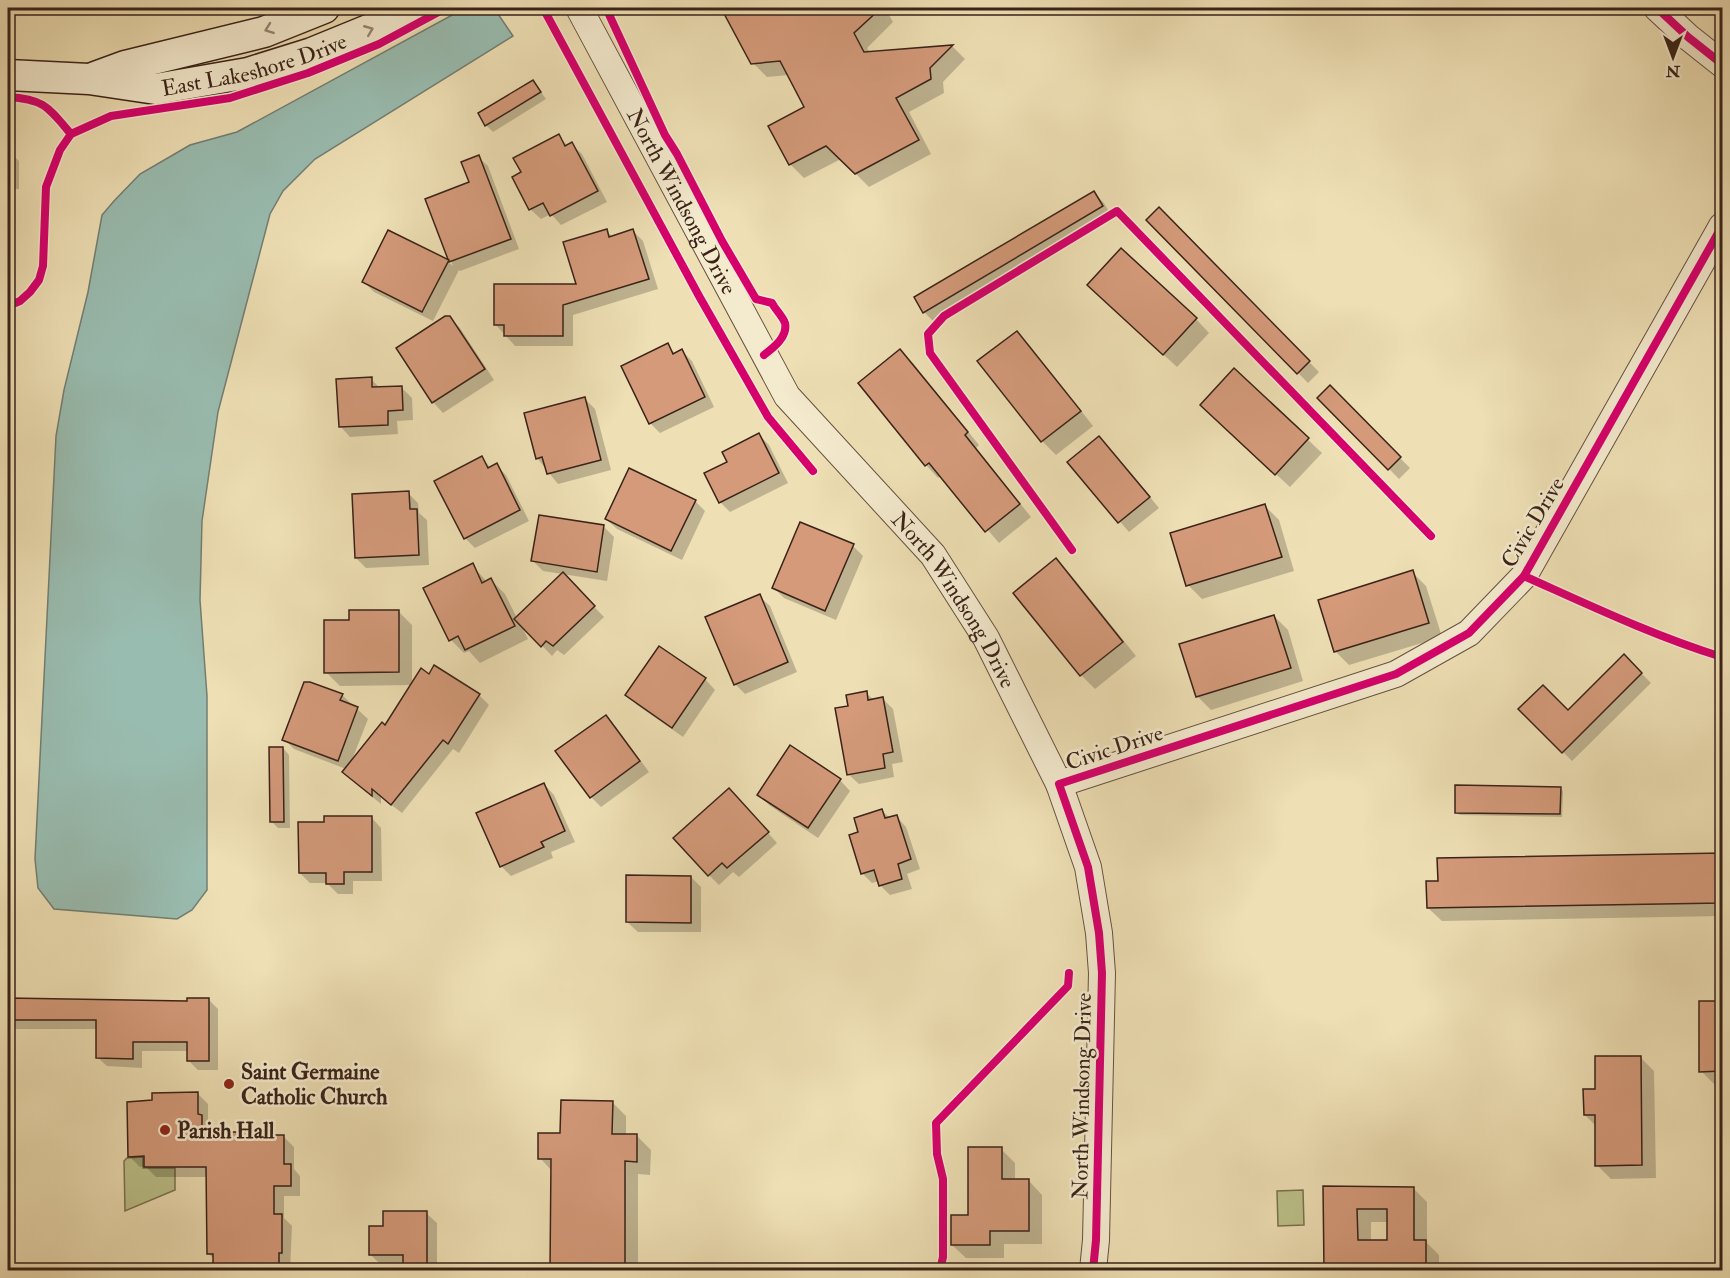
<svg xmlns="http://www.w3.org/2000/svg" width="1730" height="1278" font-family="'IM FELL Double Pica',serif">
<rect width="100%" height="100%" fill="#eedfb4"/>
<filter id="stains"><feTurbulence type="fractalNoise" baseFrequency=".00333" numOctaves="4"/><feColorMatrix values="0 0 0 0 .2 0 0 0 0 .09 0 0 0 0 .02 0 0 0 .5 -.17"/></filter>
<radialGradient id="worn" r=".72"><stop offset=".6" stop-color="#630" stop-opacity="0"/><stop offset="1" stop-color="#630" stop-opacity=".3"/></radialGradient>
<g fill="#bcc18a" stroke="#7a7251" stroke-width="1.5">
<polygon points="143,1157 143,1168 175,1168 175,1190 125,1211 124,1161 127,1158"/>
<polygon points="1303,1190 1304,1225 1278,1226 1277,1191"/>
</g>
<polygon fill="#99bcb0" stroke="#737e73" stroke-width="1.5" points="465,8 494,8 513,36 315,159 283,191 270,214 218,412 202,521 200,600 207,696 207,890 192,910 177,919 54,909 38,888 35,859 56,436 64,390 88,292 102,215 114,201 140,174 190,145 237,132"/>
<g fill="#0003" fill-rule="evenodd">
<polygon points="723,8 885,8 893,22 867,48 870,53 952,46 965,59 943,82 944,93 909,112 931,154 869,187 841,159 804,178 790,164 770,126 806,107 789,75 767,77 753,63"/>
<polygon points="533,81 546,99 493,132 486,125 480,114"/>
<polygon points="558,136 568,146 571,144 582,154 607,202 561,225 551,214 541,219 530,209 523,173"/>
<polygon points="8,151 19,161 19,189 8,189"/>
<polygon points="478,157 488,166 519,249 460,271 459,270 433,321 374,292 364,282 448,262 453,266 427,200 471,183"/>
<polygon points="1094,193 1104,203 1112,217 934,322 924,312"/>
<polygon points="1159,209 1319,372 1308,383 1148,220"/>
<polygon points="606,231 613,237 633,231 643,241 658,289 573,315 573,346 515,346 495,324 578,285"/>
<polygon points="1103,299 1196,319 1209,333 1177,367"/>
<polygon points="450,318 460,328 494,380 443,413 433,402 398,349"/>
<polygon points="1017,333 1030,346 1093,426 1056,455 1042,441"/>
<polygon points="667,345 676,354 682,351 692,361 714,407 660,433 650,423"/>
<polygon points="900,351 913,363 979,445 976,448 1031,517 999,543 941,475 938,478 926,465"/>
<polygon points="1234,370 1322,453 1290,487 1215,419"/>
<polygon points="371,379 381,389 402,388 412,398 413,420 397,421 398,434 350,437 340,426"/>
<polygon points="1330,388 1410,468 1399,479 1319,398"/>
<polygon points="584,398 595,409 611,470 558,484 537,458"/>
<polygon points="759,435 769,445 788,483 730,512 720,502 729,462"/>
<polygon points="1109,448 1159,508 1129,532 1069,463"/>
<polygon points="482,458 491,468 496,465 506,475 529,521 475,548 465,538"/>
<polygon points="408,493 418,503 419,513 427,520 429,565 366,568 356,558"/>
<polygon points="695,501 705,511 682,560 617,529 606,519"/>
<polygon points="1265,506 1279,520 1294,571 1202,599 1188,585 1172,534"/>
<polygon points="604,527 614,537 607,581 543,571 533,561"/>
<polygon points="853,546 863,556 836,620 784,598 774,588"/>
<polygon points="1056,560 1070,574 1136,656 1095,689 1081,675 1015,593"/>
<polygon points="472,565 487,582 491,580 505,594 517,618 563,575 604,617 564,655 557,650 552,656 520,623 528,639 480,663 469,651 464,653 451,640"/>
<polygon points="1412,572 1426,586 1442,637 1349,665 1335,651"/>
<polygon points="759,596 770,606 797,672 745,694 735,684"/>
<polygon points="398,611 412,625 412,685 430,676 479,695 489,705 459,753 453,749 402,813 381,797 381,804 354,782 344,772 346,769 294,749 284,739 342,695 368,719 352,760 385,727 412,685 340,686 326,672 351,621"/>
<polygon points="1274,616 1288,630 1303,681 1211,710 1197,696"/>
<polygon points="660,648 705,679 715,690 683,737 637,705 627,695"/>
<polygon points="1624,656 1651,683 1572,761 1520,709 1568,712"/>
<polygon points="866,693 874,700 883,699 893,709 903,762 892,764 894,777 859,784 848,774 850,707"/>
<polygon points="605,717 616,727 649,772 601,807 591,797"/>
<polygon points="283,748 289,755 290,828 278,828 271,821"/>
<polygon points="840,780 850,791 818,838 769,805 759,794"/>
<polygon points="544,784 554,795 575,842 551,852 553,858 511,876 501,866"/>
<polygon points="1560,788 1563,791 1562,817 1460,815 1457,813"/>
<polygon points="739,800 777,843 739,877 733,872 719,885 709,875"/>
<polygon points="882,811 890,818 896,816 906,827 920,869 907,874 912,889 890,895 880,885 879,881 872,883 862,873 860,833"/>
<polygon points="371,817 381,828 382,881 353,881 353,894 338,894 327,883 310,883 300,873 326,823"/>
<polygon points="1722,855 1722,916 1442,921 1428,908 1439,882 1439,860"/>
<polygon points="691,877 701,887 701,932 638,932 627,922"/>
<polygon points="208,999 218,1009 218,1070 198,1070 189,1061 189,1051 142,1051 142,1068 107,1066 97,1057 97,1029 8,1029 8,1000 189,1002"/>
<polygon points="1700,1002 1722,1002 1722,1085 1715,1085 1701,1071"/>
<polygon points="1641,1058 1654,1071 1656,1178 1611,1179 1597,1165 1596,1126 1585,1115 1596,1091"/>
<polygon points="197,1093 208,1104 208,1122 212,1127 212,1134 271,1134 273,1136 283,1136 294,1147 294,1169 300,1176 300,1196 284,1196 284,1218 292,1226 290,1270 214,1270 214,1259 209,1254 208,1177 156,1177 145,1166 140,1167 129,1156 154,1102"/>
<polygon points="612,1102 626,1116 626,1136 637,1136 651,1150 650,1175 638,1174 638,1270 551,1270 552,1171 540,1158 562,1135"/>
<polygon points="1001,1149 1015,1163 1015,1181 1029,1181 1042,1195 1042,1244 1004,1244 1004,1258 966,1258 952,1245 970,1216"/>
<path d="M1325,1188H1413L1427,1202V1243L1439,1255V1270H1325ZM1371,1222H1388V1241H1371Z"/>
<polygon points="426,1213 437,1223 437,1270 404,1270 404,1265 381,1265 371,1255 384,1228"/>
</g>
<g fill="#d49a7a" stroke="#392218" stroke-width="1.5" fill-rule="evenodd">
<polygon points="721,8 881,8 854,33 864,52 953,45 930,68 931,79 896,98 919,140 855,174 826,146 789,165 768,126 804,107 780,61 751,64"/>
<polygon points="533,80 541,92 485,126 478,113"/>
<polygon points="559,134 565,146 572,142 598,191 550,216 543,203 529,210 512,177 521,172 513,158"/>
<polygon points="479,155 511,239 449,262 425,199 469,182 461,162"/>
<polygon points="1094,191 1103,206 923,313 914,297"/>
<polygon points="1159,207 1310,361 1297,374 1146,220"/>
<polygon points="607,229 609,237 633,229 649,279 563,305 563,336 504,336 504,325 494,325 494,284 576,284 563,242"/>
<polygon points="388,230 449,260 422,312 362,282"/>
<polygon points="1121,248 1197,318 1163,355 1087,285"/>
<polygon points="445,316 450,316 485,369 432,403 396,348"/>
<polygon points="1017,331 1081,411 1041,442 977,361"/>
<polygon points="668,343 673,354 682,349 705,397 649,424 621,366"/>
<polygon points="900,349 968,432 965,435 1020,504 985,532 929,463 925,466 858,383"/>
<polygon points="1234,368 1309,438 1275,475 1200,405"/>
<polygon points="372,377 372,387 402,386 403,410 388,411 388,425 339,427 336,379"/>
<polygon points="1330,385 1401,457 1388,470 1317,398"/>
<polygon points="585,397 601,460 547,474 542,457 536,459 524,413"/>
<polygon points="759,433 779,473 719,503 704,473 727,462 722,452"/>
<polygon points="1099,436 1150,497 1118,523 1067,462"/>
<polygon points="482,456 488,468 497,463 520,510 464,539 434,481"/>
<polygon points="629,468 696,500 671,551 605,519"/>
<polygon points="409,491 410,509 417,509 419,555 355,558 352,494"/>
<polygon points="1265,504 1282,557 1186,586 1170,533"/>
<polygon points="539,515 604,525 597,572 531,561"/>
<polygon points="800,522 854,544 825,611 772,588"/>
<polygon points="1056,558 1123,642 1080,676 1013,593"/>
<polygon points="473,563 482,583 491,578 515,626 465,650 458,636 449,641 423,588"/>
<polygon points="1413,570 1429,623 1334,652 1318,600"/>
<polygon points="563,572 595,606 553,646 546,641 541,647 514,619"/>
<polygon points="760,594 788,662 734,685 705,617"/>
<polygon points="349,610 399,610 399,672 324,673 324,620 349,620"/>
<polygon points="1274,615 1291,668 1196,697 1179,644"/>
<polygon points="659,646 706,678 672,728 625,695"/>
<polygon points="1624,654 1642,673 1562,753 1518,709 1543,685 1568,710"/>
<polygon points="434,665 480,694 448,744 443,740 391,805 372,789 372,796 342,772 382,722 385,725 421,668 429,674"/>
<polygon points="304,682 310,682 343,694 340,700 358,707 338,761 282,740"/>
<polygon points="867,691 868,700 883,697 893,752 883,754 885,768 847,775 835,708 848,706 846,695"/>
<polygon points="606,715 640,761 590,798 555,751"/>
<polygon points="790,745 841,779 808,828 757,795"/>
<polygon points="269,747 283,747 284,822 270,822"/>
<polygon points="544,783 565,831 541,842 544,847 500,867 476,813"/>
<polygon points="1455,785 1561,787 1560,814 1455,813"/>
<polygon points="729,788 769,832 727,868 722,863 708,876 673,838"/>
<polygon points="882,809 885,818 897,815 911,859 898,864 902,879 879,886 874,870 861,874 849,835 858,832 854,818"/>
<polygon points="324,816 372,816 372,872 344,872 344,884 326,884 326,873 299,873 298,822 324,822"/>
<polygon points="1722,853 1722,903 1427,908 1426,881 1438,881 1437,858"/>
<polygon points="626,875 691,876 691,923 626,922"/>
<polygon points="8,998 187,1001 187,998 209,998 209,1061 187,1061 187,1042 133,1042 133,1059 96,1058 96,1020 8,1020"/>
<polygon points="1699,1001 1722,1001 1722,1071 1699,1072"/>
<polygon points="1595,1056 1641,1056 1642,1165 1595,1166 1595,1115 1584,1115 1583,1089 1595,1089"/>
<polygon points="198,1092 198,1114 202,1115 202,1132 272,1132 272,1135 284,1135 284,1164 291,1164 291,1186 274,1186 274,1214 282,1214 282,1253 279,1253 279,1270 213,1270 213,1254 207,1254 206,1167 144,1167 144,1156 128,1157 127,1102 152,1100 152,1093"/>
<polygon points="561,1100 613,1101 612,1134 637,1134 637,1162 625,1161 625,1270 550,1270 551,1159 538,1159 538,1133 560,1133"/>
<polygon points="968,1147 1002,1147 1002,1179 1029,1179 1029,1231 990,1231 990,1245 951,1245 951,1215 968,1215"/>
<path d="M1323,1186L1414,1187V1240H1426V1270H1324ZM1357,1209H1387V1240H1358Z"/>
<polygon points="383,1211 427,1211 427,1270 403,1270 403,1255 369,1255 369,1226 383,1226"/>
</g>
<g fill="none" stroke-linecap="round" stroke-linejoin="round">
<defs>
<g id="tertiary">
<path id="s1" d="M579,8L787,396L933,555L986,638L1059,784L1088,867L1099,933L1102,973L1096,1240L1093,1270"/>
<polyline points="1657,8 1688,37 1722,64"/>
<polyline points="1059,784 1396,674 1469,633 1524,576 1722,226"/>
</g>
<g id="secondary">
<path id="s2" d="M8,75L89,79L156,89L248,73L312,53L388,22L414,8"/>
<polyline points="95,77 125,66 264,32 324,8"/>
</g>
</defs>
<use href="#tertiary" stroke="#66513f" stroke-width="28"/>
<use href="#secondary" stroke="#392218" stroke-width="33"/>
<use href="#tertiary" stroke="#f4eace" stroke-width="26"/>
<use href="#secondary" stroke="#f4eace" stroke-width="30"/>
<defs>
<g id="cycleway">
<polyline points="543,8 699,296 768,417 813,471"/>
<path d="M606,8L665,135L677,154L722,241L756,299L772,303C775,309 783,317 785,323C788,337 773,348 764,355"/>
<polyline points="1657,8 1688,37 1722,64"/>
<path d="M8,97C44,99 48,107 71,134"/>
<polyline points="8,306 20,301 30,292 39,280 43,266 46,187 60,150 71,134 111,116 230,98 308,73 379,44 446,8"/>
<polyline points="1072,550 930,353 928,334 944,316 1117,211 1431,536"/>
<path d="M1524,576C1589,605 1654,636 1722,657"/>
<polyline points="940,1270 943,1257 943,1179 937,1154 936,1123 1068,986 1069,973"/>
<polyline points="1093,1270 1096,1240 1102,973 1099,933 1088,867 1059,784 1396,674 1469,633 1524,576 1722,226"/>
</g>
</defs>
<use href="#cycleway" stroke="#f4eace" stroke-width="11"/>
<use href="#cycleway" stroke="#d6006c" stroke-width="8"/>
</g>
<defs><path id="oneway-chevron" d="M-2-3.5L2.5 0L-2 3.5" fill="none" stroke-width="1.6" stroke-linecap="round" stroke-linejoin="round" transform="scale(1.5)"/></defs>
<g stroke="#968673">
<use href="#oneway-chevron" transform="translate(269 29) rotate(160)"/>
<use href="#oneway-chevron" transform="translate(369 30) rotate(-22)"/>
</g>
<g fill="#8f2418" stroke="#f4eace" stroke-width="2">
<circle cx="229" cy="1084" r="6"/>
<circle cx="165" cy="1130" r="6"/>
</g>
<g text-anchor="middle" stroke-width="5" stroke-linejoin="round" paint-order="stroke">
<g font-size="22" fill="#392218" stroke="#f4eace">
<text dy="8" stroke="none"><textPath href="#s2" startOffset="250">East Lakeshore Drive</textPath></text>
<text dy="8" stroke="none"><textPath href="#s1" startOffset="219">North Windsong Drive</textPath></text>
<text transform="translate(1532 522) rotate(-59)" y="8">Civic Drive</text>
<text dy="8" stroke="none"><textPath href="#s1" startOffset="705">North Windsong Drive</textPath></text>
<text transform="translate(1114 747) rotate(-18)" y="8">Civic Drive</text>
<text transform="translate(1081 1096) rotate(-89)" y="8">North Windsong Drive</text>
</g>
<g font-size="22" font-weight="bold" fill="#392218" stroke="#f4eace" text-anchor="start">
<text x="241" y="1079">Saint Germaine<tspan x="241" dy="25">Catholic Church</tspan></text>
<text x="177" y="1138">Parish Hall</text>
</g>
</g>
<rect width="1730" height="1278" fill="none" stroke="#eedfb4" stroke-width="30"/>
<rect x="9" y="9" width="1712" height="1260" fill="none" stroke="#392218" stroke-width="3"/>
<rect x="15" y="15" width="1700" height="1248" fill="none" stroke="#392218" stroke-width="1.5"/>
<g transform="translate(1673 57) rotate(180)" stroke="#f4eace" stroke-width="4.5" paint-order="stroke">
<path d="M0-4.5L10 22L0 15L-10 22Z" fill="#392218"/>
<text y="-9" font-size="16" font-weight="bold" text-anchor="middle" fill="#392218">N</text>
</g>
<rect width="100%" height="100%" filter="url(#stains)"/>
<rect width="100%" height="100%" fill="url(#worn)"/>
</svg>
